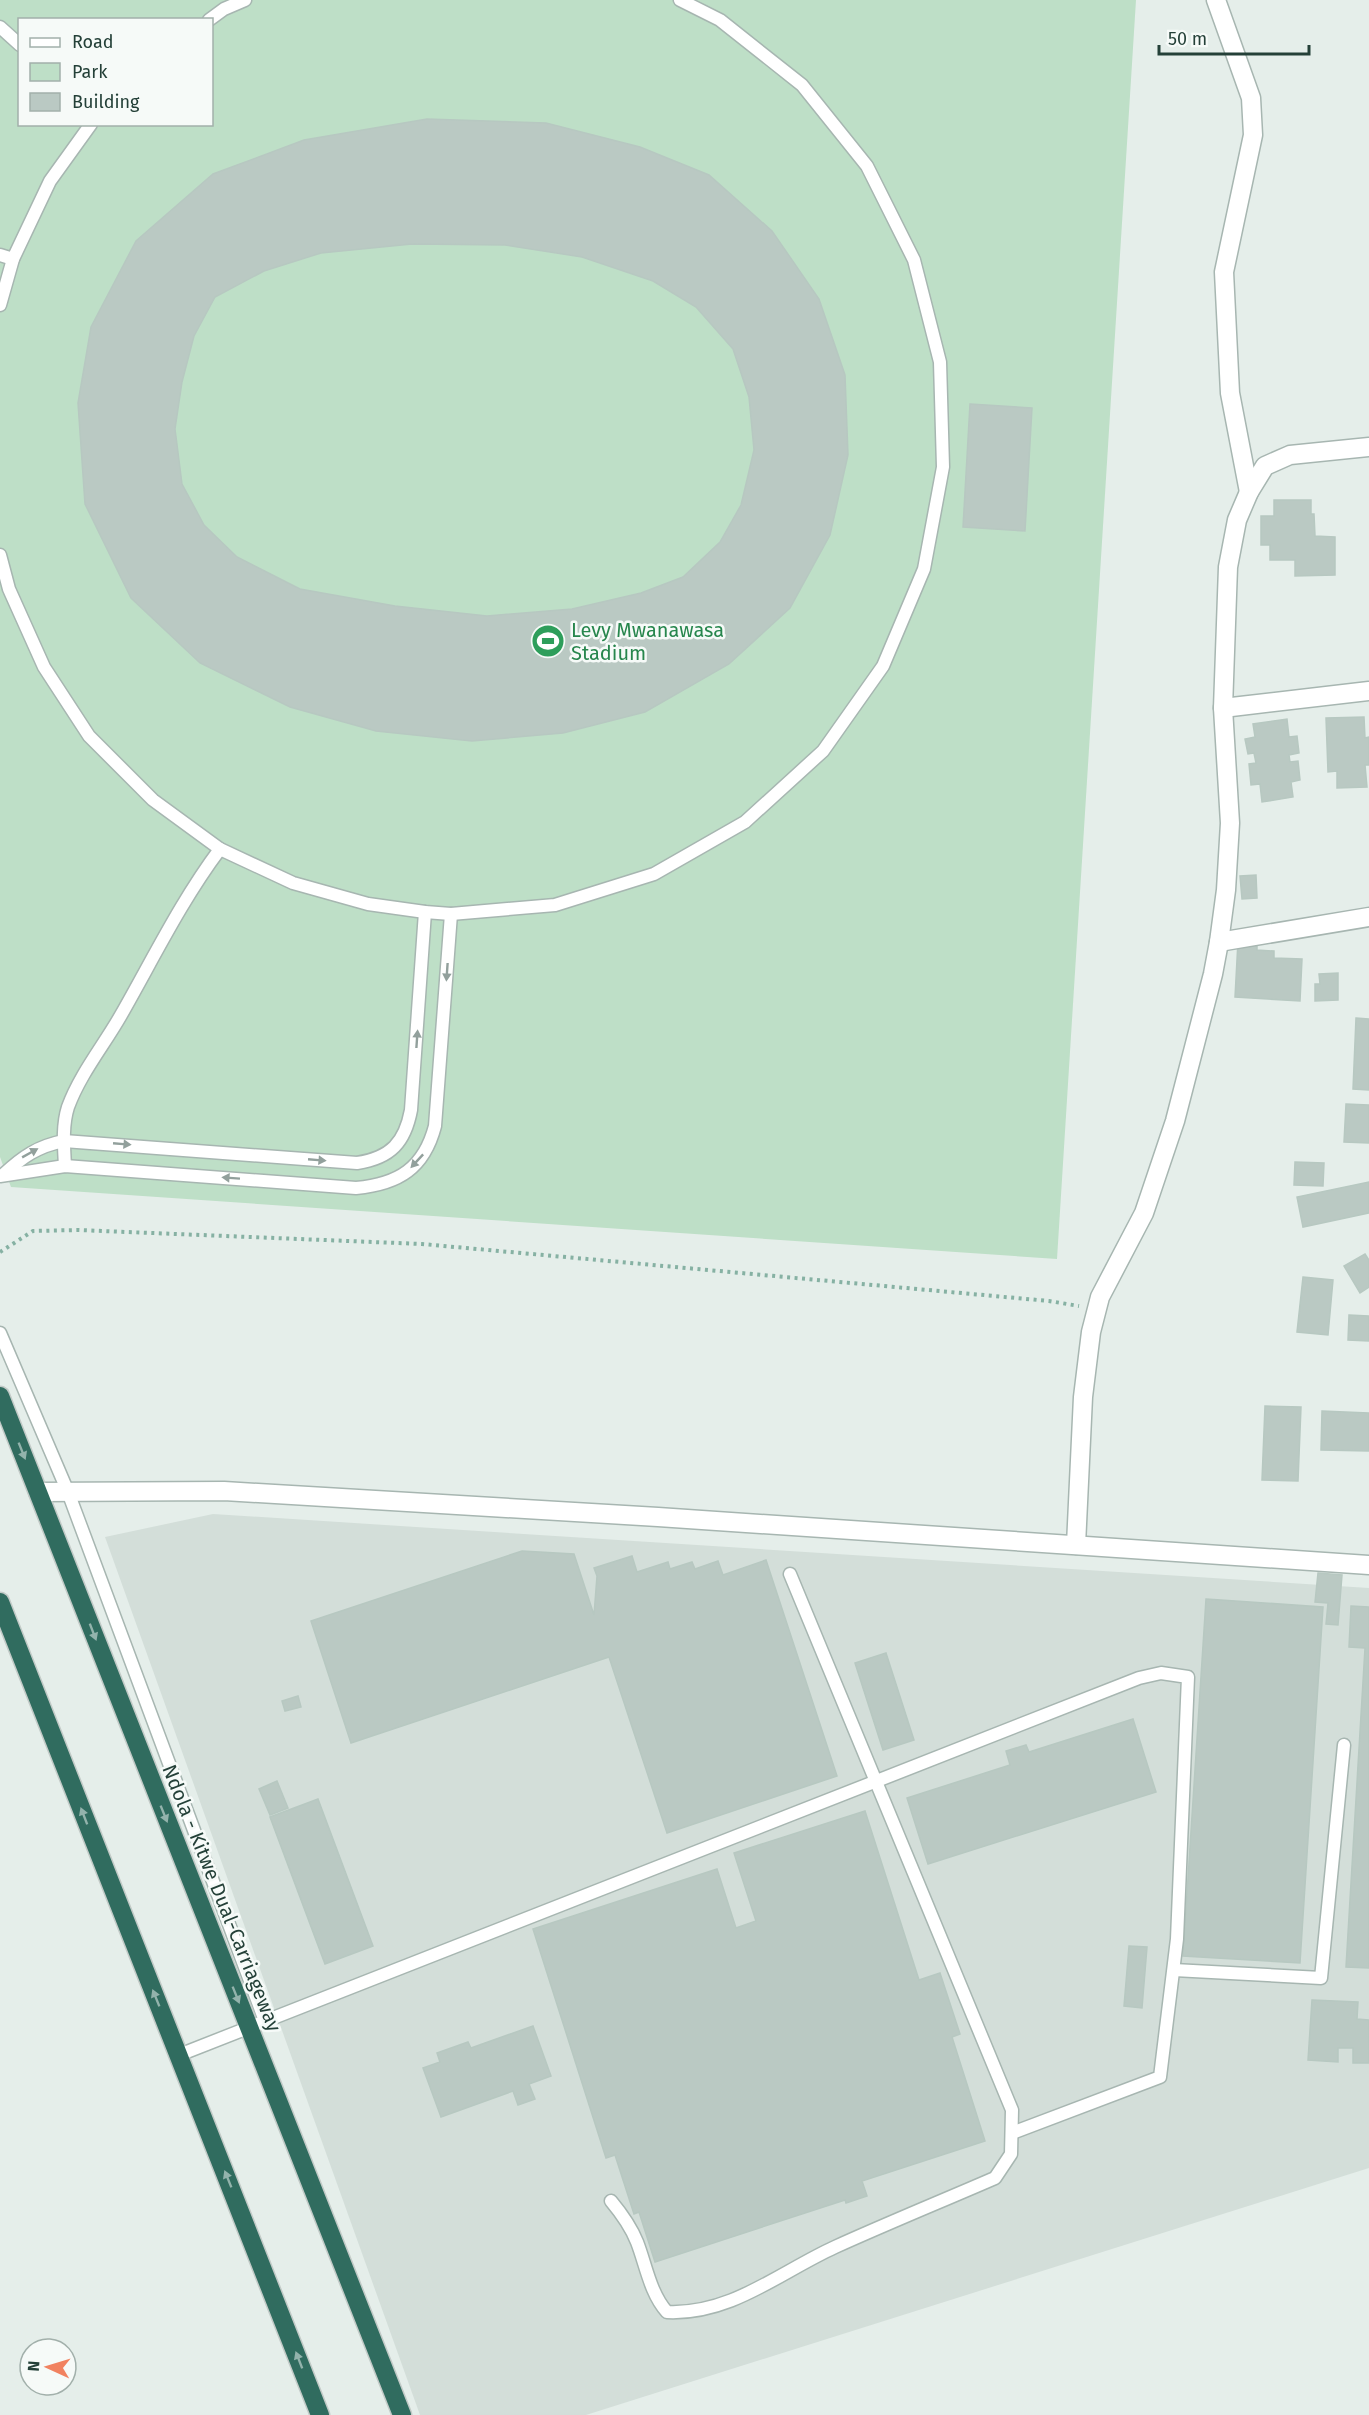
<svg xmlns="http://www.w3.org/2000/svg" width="1369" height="2415" font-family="'Fira Sans',sans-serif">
<rect width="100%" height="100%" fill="#e5eeea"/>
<polygon fill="#d3ded9" points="213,1514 1369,1588 1369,2168 586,2415 420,2415 105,1537"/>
<path fill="#bedfc7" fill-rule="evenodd" d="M0,0H1136L1057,1259L11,1187L0,1157ZM20,20H212V124H20Z"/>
<g fill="#bac9c3" stroke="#b7c8c1" stroke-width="1.5" fill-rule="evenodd">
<path d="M427,119L546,123L640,147L709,175L772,231L819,299L845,375L848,455L830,535L790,608L729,664L645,712L563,733L472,741L376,731L290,707L200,663L131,598L85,504L78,403L91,327L136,241L213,174L304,140ZM412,244L505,245L582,257L653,281L696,307L733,349L749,397L754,450L741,505L720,542L683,577L641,593L572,609L487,616L395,606L300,589L237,557L204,525L182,484L175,429L182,382L194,336L215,297L264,271L321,253Z"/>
<polygon points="970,404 1032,408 1025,531 963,527"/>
<polygon points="1274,500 1311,500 1311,514 1314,514 1315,536 1335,537 1335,575 1295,576 1295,560 1270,560 1270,545 1261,545 1261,516 1274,516"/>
<polygon points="1364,717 1365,738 1369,737 1369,765 1365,765 1367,787 1337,788 1337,771 1328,772 1326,718"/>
<polygon points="1287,719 1289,737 1297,736 1299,753 1289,755 1290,762 1298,761 1300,780 1291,782 1293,797 1262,802 1260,784 1251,785 1249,764 1256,763 1254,753 1248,754 1245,739 1255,737 1253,724"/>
<polygon points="1256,875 1257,898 1242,899 1240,876"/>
<polygon points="1238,941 1257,942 1257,950 1274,951 1274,958 1302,959 1300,1001 1235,997"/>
<polygon points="1338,973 1338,1000 1315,1001 1315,984 1320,984 1319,974"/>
<polygon points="1356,1018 1369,1019 1369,1090 1353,1089"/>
<polygon points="1346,1104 1369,1105 1369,1143 1344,1142"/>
<polygon points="1295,1162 1324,1163 1323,1186 1294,1185"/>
<polygon points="1369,1182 1369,1213 1303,1227 1297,1197"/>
<polygon points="1365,1254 1369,1260 1369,1287 1360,1293 1344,1266"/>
<polygon points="1303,1277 1333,1280 1328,1335 1297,1332"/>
<polygon points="1349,1315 1369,1316 1369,1341 1348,1340"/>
<polygon points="1265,1406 1301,1407 1298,1481 1262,1480"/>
<polygon points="1322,1411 1369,1413 1369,1451 1321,1450"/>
<polygon points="522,1551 574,1554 594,1615 597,1576 594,1568 632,1556 637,1572 668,1562 670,1569 692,1562 695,1569 718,1561 723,1575 766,1560 837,1776 667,1833 609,1657 351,1743 311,1621"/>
<polygon points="1318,1573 1342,1575 1338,1625 1326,1624 1328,1603 1315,1602"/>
<polygon points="1206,1599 1323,1607 1300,1963 1183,1956"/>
<polygon points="1351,1606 1369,1607 1369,1968 1346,1967 1365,1648 1349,1647"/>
<polygon points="886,1653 914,1740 883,1750 855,1663"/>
<polygon points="298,1696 301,1707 285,1711 282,1701"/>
<polygon points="1133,1719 1156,1792 928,1864 907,1798 1010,1765 1006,1751 1026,1745 1029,1752"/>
<polygon points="277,1781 288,1808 270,1815 259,1789"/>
<polygon points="318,1799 373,1946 325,1964 270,1817"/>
<polygon points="865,1811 919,1980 940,1973 960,2034 952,2037 985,2141 862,2181 867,2196 846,2203 845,2200 655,2262 639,2212 634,2214 615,2155 606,2158 533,1929 717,1869 736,1928 756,1921 734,1853"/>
<polygon points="1129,1946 1147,1947 1142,2008 1124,2006"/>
<polygon points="1312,2000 1358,2002 1357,2019 1369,2020 1369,2063 1353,2063 1353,2048 1338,2048 1338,2062 1308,2060"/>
<polygon points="533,2026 551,2076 529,2084 535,2099 518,2105 513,2091 441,2117 423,2068 440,2062 437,2053 468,2042 471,2048"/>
</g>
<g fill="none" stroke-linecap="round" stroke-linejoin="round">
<defs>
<g id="lane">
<polyline points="209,20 224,9 245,0"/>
<polyline points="0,27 20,45"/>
<polyline points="0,255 13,259"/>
<polyline points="0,305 13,259 50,181 91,124"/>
<polyline points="0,555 9,589 44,667 89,736 153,800 220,849 293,883 368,904 425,912 451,914 555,905 654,874 745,822 823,751 883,666 924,569 943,467 940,362 914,260 867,166 802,85 720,20 680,0"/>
<path d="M65,1166C64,1147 62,1126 68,1107C80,1074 104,1045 121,1015C153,959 181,901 220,849"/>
<path d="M3,1175C22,1157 38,1146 64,1141L357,1163C391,1158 405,1142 411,1110L425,912"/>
<path d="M0,1176L65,1166L356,1188C399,1184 424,1168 435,1126L451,914"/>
<polyline points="0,1333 68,1492 265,2021"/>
<polyline points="1174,1970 1321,1978 1344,1745"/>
<polyline points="179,2055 1139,1678 1161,1673 1188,1677 1177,1939 1160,2077 1012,2133"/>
<path d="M611,2201C621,2213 631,2227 637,2242C646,2265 650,2293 667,2312C731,2315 780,2272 835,2247C888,2223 942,2201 995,2178L1011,2154L1012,2110L790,1574"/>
</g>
<g id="street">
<polyline points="1216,0 1251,98 1253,135 1224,272 1230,393 1249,492"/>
<polyline points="1223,708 1369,691"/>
<polyline points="1219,942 1369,917"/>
<polyline points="38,1492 224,1491 658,1517 1369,1565"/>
<polyline points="1076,1545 1083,1397 1091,1332 1100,1297 1144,1213 1175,1121 1213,974 1219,942 1226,890 1230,823 1223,708 1228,567 1237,520 1249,492 1265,466 1290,455 1369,447"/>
</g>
<g id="highway">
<polyline points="0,1396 402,2415"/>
<polyline points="0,1602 320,2415"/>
</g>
</defs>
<use href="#lane" stroke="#a7b6b1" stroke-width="15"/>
<use href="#street" stroke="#a7b6b1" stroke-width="21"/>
<use href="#highway" stroke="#c2cac7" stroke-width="21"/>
<polyline stroke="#86b1a3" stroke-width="4" stroke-dasharray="3 4.5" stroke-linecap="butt" points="0,1252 33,1231 78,1230 422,1244 1049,1301 1079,1306"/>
<use href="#lane" stroke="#fff" stroke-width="12"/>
<use href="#street" stroke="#fff" stroke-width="18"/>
<use href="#highway" stroke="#306c5f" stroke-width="18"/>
</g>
<defs><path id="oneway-solid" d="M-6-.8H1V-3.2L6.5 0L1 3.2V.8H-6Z" transform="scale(1.5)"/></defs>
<g fill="#92a09c">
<use href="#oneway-solid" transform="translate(447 972) rotate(94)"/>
<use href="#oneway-solid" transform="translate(417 1039) rotate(-86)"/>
<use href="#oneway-solid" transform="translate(122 1144) rotate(5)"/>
<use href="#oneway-solid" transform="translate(30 1153) rotate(-29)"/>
<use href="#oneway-solid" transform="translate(317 1160) rotate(5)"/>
<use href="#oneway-solid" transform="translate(417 1161) rotate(133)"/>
<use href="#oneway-solid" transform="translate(231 1178) rotate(-176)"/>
</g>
<g fill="#93b3ac">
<use href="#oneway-solid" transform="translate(22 1451) rotate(68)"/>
<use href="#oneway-solid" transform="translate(93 1632) rotate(69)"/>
<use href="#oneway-solid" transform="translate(164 1814) rotate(68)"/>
<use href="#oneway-solid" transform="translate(84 1816) rotate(-111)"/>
<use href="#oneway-solid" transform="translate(236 1995) rotate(68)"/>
<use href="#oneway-solid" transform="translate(156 1998) rotate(-112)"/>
<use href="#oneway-solid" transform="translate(228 2179) rotate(-112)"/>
<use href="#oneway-solid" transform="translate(299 2360) rotate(-111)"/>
</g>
<defs>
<symbol id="stadium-disc" viewBox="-11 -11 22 22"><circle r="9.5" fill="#2e9e5b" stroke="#f6faf8"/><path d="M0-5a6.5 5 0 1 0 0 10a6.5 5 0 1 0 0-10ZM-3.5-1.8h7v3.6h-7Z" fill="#fff"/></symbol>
</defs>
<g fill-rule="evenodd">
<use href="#stadium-disc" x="529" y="622" width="38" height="38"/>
</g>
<g text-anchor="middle" stroke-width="5" stroke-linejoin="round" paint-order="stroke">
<g font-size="20" fill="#27864d" stroke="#f6faf8" text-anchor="start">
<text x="571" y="637">Levy Mwanawasa<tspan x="571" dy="23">Stadium</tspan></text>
</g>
<g font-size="20" fill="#244038" stroke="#f6faf8">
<text transform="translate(222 1898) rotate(68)" y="7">Ndola - Kitwe Dual-Carriageway</text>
</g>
</g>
<rect x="18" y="18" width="195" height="108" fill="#f6faf8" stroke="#a2b0ab" stroke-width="1.5"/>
<rect x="30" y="38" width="30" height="9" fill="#ffffff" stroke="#a2b0ab" stroke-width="1.5"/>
<text x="72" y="48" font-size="18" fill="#244038">Road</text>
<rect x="30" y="63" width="30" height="18" fill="#bedfc7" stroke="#a2b0ab" stroke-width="1.5"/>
<text x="72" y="78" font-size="18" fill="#244038">Park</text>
<rect x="30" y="93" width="30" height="18" fill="#bac9c3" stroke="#a2b0ab" stroke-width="1.5"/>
<text x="72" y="108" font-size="18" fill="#244038">Building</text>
<g transform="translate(48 2367) rotate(274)"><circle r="28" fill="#f6faf8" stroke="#a2b0ab" stroke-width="1.5"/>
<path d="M0-4.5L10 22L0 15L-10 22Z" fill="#f18260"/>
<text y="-9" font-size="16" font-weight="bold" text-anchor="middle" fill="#244038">N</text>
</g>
<path d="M1159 45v9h150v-9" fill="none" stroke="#244038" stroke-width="3"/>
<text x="1168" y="45" font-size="18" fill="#244038" stroke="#f6faf8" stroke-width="4.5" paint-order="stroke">50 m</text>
</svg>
